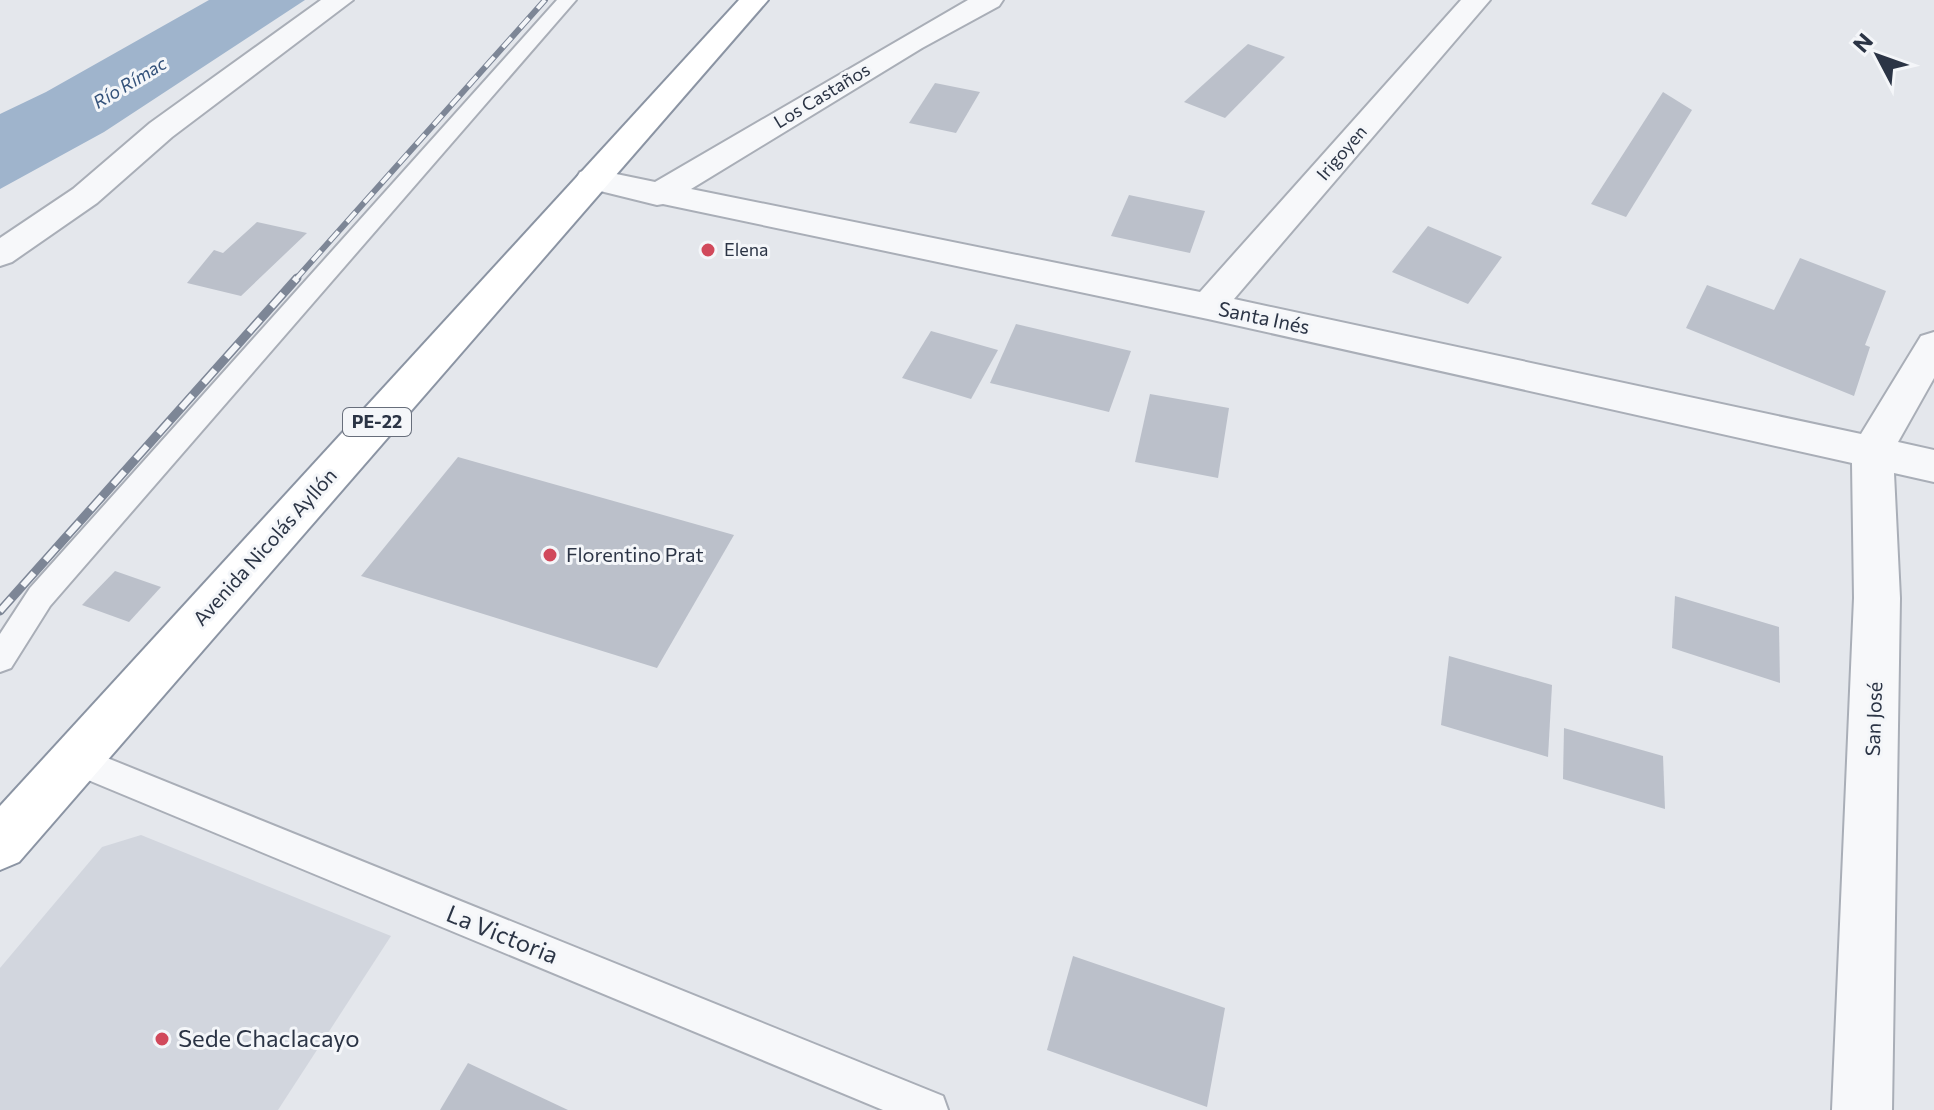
<svg xmlns="http://www.w3.org/2000/svg" width="1934" height="1110" font-family="Commissioner,sans-serif">
<rect width="100%" height="100%" fill="#e4e7ec"/>
<polygon fill="#d2d6de" points="141,835 391,936 278,1110 0,1110 0,968 102,847"/>
<polygon fill="#9fb4cc" points="209,0 305,0 104,132 0,189 0,114 46,92"/>
<g fill="#bbc0ca">
<polygon points="1248,44 1285,57 1225,118 1184,102"/>
<polygon points="935,83 980,92 956,133 909,123"/>
<polygon points="1663,92 1692,110 1626,217 1591,204"/>
<polygon points="1129,195 1205,211 1190,253 1111,236"/>
<polygon points="257,222 307,233 241,296 187,283 214,250 223,253"/>
<polygon points="1428,226 1502,257 1468,304 1392,272"/>
<polygon points="1800,258 1886,291 1865,345 1870,347 1854,396 1686,328 1707,285 1774,310"/>
<polygon points="1016,324 1131,351 1109,412 990,383"/>
<polygon points="931,331 998,350 971,399 902,378"/>
<polygon points="1150,394 1229,408 1218,478 1135,462"/>
<polygon points="458,457 734,535 657,668 361,576"/>
<polygon points="115,571 161,587 129,622 82,605"/>
<polygon points="1675,596 1779,627 1780,683 1672,648"/>
<polygon points="1449,656 1552,685 1548,757 1441,725"/>
<polygon points="1564,728 1663,756 1665,809 1563,779"/>
<polygon points="1073,956 1225,1008 1207,1107 1047,1050"/>
<polygon points="468,1063 568,1110 440,1110"/>
</g>
<g fill="none" stroke-linecap="round" stroke-linejoin="round">
<defs>
<g id="service">
<polygon points="557,0 576,0 50,606 11,668 0,672 0,634 30,588"/>
<polygon points="75,745 943,1096 948,1110 883,1110 64,770 59,760 64,750"/>
</g>
<g id="minor">
<polygon points="321,0 353,0 172,137 97,203 12,262 0,266 0,238 73,189 150,123"/>
<polygon points="968,0 1003,0 999,6 922,48 691,189 1200,292 1461,0 1490,0 1234,299 1861,434 1921,336 1934,332 1934,378 1898,442 1934,450 1934,482 1894,473 1900,598 1892,1110 1832,1110 1854,598 1852,463 1208,319 663,204 657,205 580,186 576,179 580,172 592,169 655,182"/>
</g>
<polygon id="trunk" points="739,0 768,0 19,862 0,870 0,806"/>
</defs>
<use href="#service" stroke="#a9aeb7" stroke-width="4"/>
<use href="#minor" stroke="#a9aeb7" stroke-width="4"/>
<use href="#trunk" stroke="#8b94a3" stroke-width="4"/>
<use href="#service" fill="#f7f8fa" fill-rule="evenodd"/>
<use href="#minor" fill="#f7f8fa" fill-rule="evenodd"/>
<use href="#trunk" fill="#fff" fill-rule="evenodd"/>
<defs>
<polyline id="rail-far1" points="295,280 545,0"/>
<polyline id="rail" points="0,611 297,278"/>
</defs>
<use href="#rail-far1" stroke="#7d8696" stroke-width="6"/>
<use href="#rail" stroke="#7d8696" stroke-width="9"/>
<use href="#rail-far1" stroke="#f4f6f9" stroke-width="4" stroke-dasharray="13" stroke-linecap="butt"/>
<use href="#rail" stroke="#f4f6f9" stroke-width="6" stroke-dasharray="17" stroke-linecap="butt"/>
</g>
<g fill="#d1495b" stroke="#f4f6f9" stroke-width="3">
<circle cx="708" cy="250" r="8"/>
<circle cx="550" cy="555" r="8"/>
<circle cx="162" cy="1039" r="8"/>
</g>
<g text-anchor="middle" stroke-width="6" stroke-linejoin="round" paint-order="stroke">
<g font-size="18" font-style="italic" fill="#34527a" stroke="#f4f6f9">
<text transform="translate(130 83) rotate(-31)" y="6">Río Rímac</text>
</g>
<g font-size="18" fill="#2b3445" stroke="#f4f6f9">
<text transform="translate(822 96) rotate(-31)" y="6">Los Castaños</text>
<text transform="translate(1342 153) rotate(-49)" y="6">Irigoyen</text>
</g>
<g font-size="18" fill="#2b3445" stroke="#f4f6f9" text-anchor="start">
<text x="724" y="256">Elena</text>
</g>
<rect fill="#f4f6f9" stroke="#676e7b" stroke-width="2" x="343" y="408" width="68" height="28" rx="6"/>
<g font-size="18" font-weight="bold" fill="#2b3445">
<text x="377" y="428">PE-22</text>
</g>
<g font-size="20" fill="#2b3445" stroke="#f4f6f9">
<text transform="translate(1264 318) rotate(12)" y="7">Santa Inés</text>
<text transform="translate(265 547) rotate(-48)" y="7">Avenida Nicolás Ayllón</text>
<text transform="translate(1874 719) rotate(-88)" y="7">San José</text>
</g>
<g font-size="20" fill="#2b3445" stroke="#f4f6f9" text-anchor="start">
<text x="566" y="562">Florentino Prat</text>
</g>
<g font-size="24" fill="#2b3445" stroke="#f4f6f9">
<text transform="translate(502 935) rotate(22)" y="8">La Victoria</text>
</g>
<g font-size="24" fill="#2b3445" stroke="#f4f6f9" text-anchor="start">
<text x="178" y="1047">Sede Chaclacayo</text>
</g>
</g>
<g transform="translate(1878 56) rotate(311)" stroke="#f4f6f9" stroke-width="6" paint-order="stroke">
<path d="M0-6L14 30L0 20L-14 30Z" fill="#2b3445"/>
<text y="-12" font-size="22" font-weight="bold" text-anchor="middle" fill="#2b3445">N</text>
</g>
</svg>
